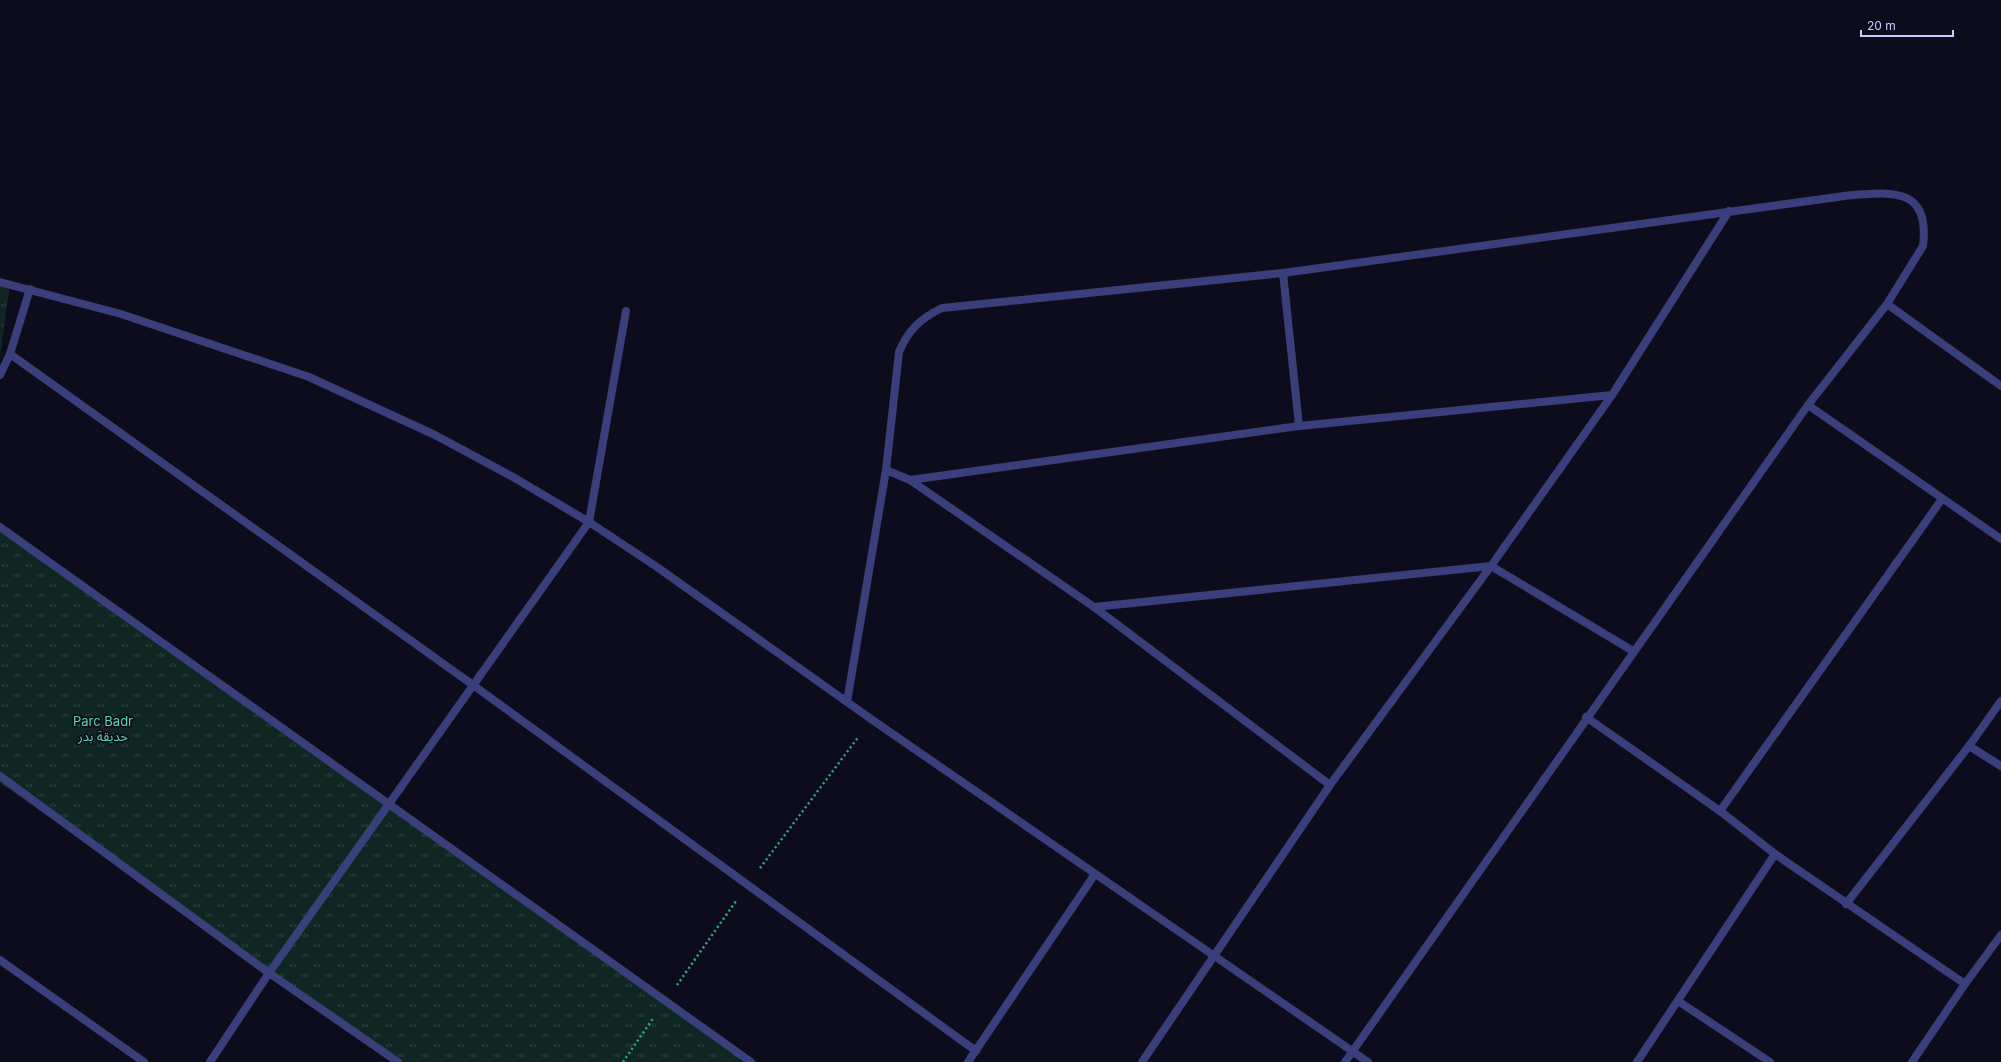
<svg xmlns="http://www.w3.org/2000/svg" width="2001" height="1062" font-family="Inter,'Noto Sans Arabic',sans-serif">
<defs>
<pattern id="grass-tufts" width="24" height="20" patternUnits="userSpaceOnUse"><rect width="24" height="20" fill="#0f2622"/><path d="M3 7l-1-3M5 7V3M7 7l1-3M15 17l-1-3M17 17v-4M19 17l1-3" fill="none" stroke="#314443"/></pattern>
</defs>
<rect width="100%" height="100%" fill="#0d0c1d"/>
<g fill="url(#grass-tufts)">
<polygon points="0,282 10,284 0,356"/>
<polygon points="0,529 750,1062 404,1062 0,783"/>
</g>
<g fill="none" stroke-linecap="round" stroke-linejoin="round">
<g stroke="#31aa92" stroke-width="2.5" stroke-dasharray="2 3" stroke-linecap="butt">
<polyline points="760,868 859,736"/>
<polyline points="677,985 736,901"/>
<polyline points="623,1062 654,1017"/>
</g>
<g stroke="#393f7a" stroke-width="8">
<polyline points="1283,273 1299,426"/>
<polyline points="1887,304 2001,386"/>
<polyline points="10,354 473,685 976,1051"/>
<polyline points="0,375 10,354 30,289"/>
<polyline points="1808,405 2001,539"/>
<polyline points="886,470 910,480 1094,607 1330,785"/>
<polyline points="910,480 1299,426 1612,395"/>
<polyline points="0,527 751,1062"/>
<polyline points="1094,607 1491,566 1633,651"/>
<path d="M847,702L886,470L899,352C908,330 921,318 942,308L1283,273L1852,195C1896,191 1930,190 1923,246L1887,304L1808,405L1345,1062"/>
<polyline points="1586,717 1720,811 1775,854 1965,984"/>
<polyline points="1969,746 2001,766"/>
<polyline points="0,776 269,973 398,1062"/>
<polyline points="1720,811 1942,499"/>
<polyline points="1846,904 1969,746 2001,701"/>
<polyline points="0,960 144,1062"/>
<polyline points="1678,1001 1770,1062"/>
<polyline points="210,1062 269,973 589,522 626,311"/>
<polyline points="968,1062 1095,874"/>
<polyline points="1142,1062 1330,785 1491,566 1612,395 1729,211"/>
<polyline points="1637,1062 1775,854"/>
<polyline points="1912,1062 1965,984 2001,935"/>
</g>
<polyline stroke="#393f7a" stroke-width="8" points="0,282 121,314 309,377 435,435 513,477 589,522 657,567 871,719 1368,1062"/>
</g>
<g text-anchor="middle" stroke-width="3.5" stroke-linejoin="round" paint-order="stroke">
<g font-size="13" fill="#59d9a8" stroke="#0d0c1d">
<text x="103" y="726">Parc Badr<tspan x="103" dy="15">حديقة بدر</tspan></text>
</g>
</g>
<path d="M1861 30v6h92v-6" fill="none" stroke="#cacbfd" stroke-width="2"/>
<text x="1867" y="30" font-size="12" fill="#cacbfd" stroke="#0d0c1d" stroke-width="3" paint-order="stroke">20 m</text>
</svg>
